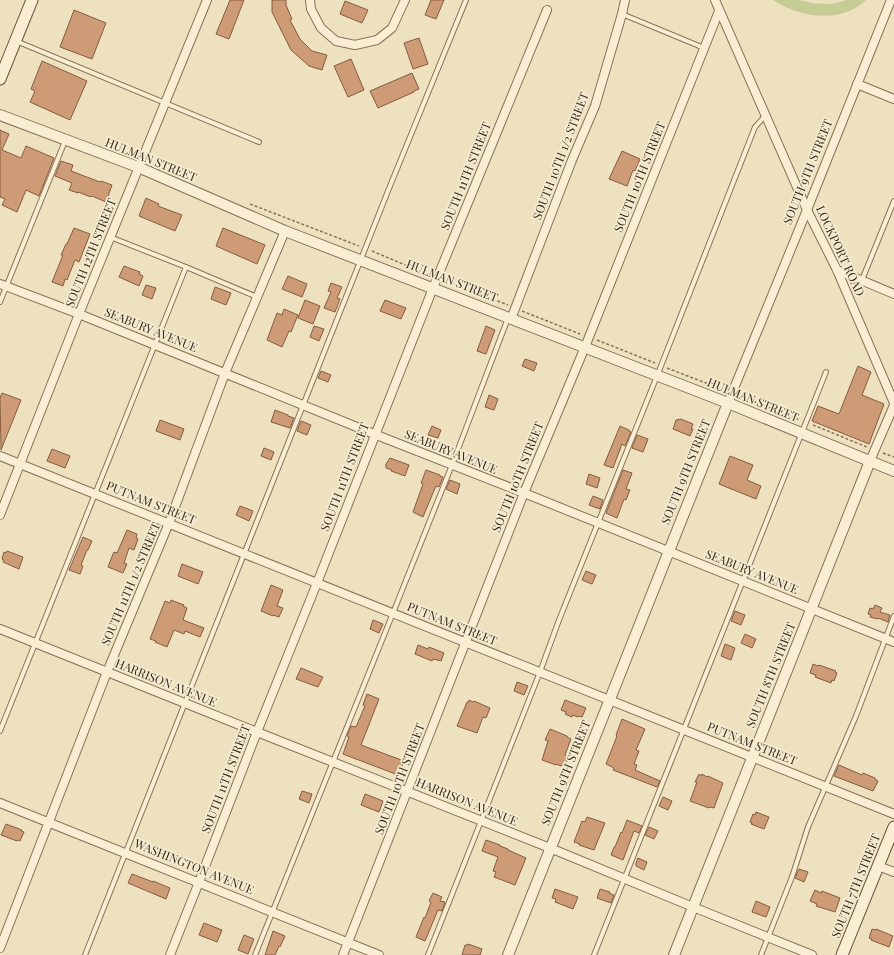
<svg xmlns="http://www.w3.org/2000/svg" width="894" height="955" font-family="'Playfair Display',serif">
<rect width="100%" height="100%" fill="#eee1c0"/>
<path fill="#c5cc94" d="M773,0H800L812,3L829,4L840,2L846,0H866C841,24 800,18 773,0Z"/>
<g fill="#cd9b75" stroke="#875b3e">
<polygon points="230,0 244,0 229,39 216,34"/>
<polygon points="272,0 286,0 286,5 292,19 290,20 300,39 312,51 327,55 322,70 309,66 291,50 272,12"/>
<polygon points="431,0 444,0 436,19 425,15"/>
<polygon points="345,1 368,10 362,23 340,14"/>
<polygon points="74,10 106,23 92,59 60,47"/>
<polygon points="419,38 428,64 413,69 404,43"/>
<polygon points="351,59 364,90 348,97 334,66"/>
<polygon points="42,61 87,81 70,120 30,102 35,91 31,89"/>
<polygon points="412,73 419,89 414,91 414,92 378,108 370,91"/>
<polygon points="0,130 9,134 2,150 21,158 26,146 54,158 39,196 26,190 17,212 2,205 5,199 0,197"/>
<polygon points="622,151 640,159 635,171 633,170 627,186 609,179"/>
<polygon points="61,161 73,165 71,171 100,182 101,181 112,185 106,202 92,196 91,197 78,192 78,193 69,190 72,183 55,176"/>
<polygon points="146,198 159,204 158,206 182,215 175,231 139,216"/>
<polygon points="74,228 90,234 79,262 75,260 67,280 65,279 63,286 52,282 63,255 61,255 66,244 67,244"/>
<polygon points="223,228 265,245 257,264 216,246"/>
<polygon points="124,266 140,272 139,274 143,276 139,286 119,277"/>
<polygon points="288,276 307,284 302,297 282,289"/>
<polygon points="331,283 342,287 337,298 340,299 335,312 324,308 331,292 328,291"/>
<polygon points="146,285 156,288 152,299 142,295"/>
<polygon points="215,287 231,293 226,305 211,299"/>
<polygon points="305,300 320,306 313,324 298,318"/>
<polygon points="385,300 406,308 401,319 380,311"/>
<polygon points="284,309 298,315 291,332 289,331 282,347 267,340 277,313 282,315"/>
<polygon points="314,326 324,329 319,341 310,337"/>
<polygon points="486,326 495,330 486,354 477,351"/>
<polygon points="525,359 537,363 534,371 522,366"/>
<polygon points="858,366 871,372 862,395 884,404 869,444 812,421 818,406 839,414"/>
<polygon points="321,371 331,375 328,382 318,378"/>
<polygon points="2,393 21,400 1,450 0,398"/>
<polygon points="489,395 498,399 494,410 485,407"/>
<polygon points="275,410 288,415 288,416 294,418 290,428 271,422"/>
<polygon points="681,419 693,424 691,429 693,429 690,436 673,429 676,420"/>
<polygon points="160,420 184,429 180,440 156,431"/>
<polygon points="301,421 311,425 307,435 297,431"/>
<polygon points="432,426 441,430 438,438 428,435"/>
<polygon points="620,426 629,430 629,431 631,432 625,446 622,444 613,468 604,465"/>
<polygon points="637,435 648,439 643,452 632,448"/>
<polygon points="264,448 274,452 271,460 261,456"/>
<polygon points="52,449 70,456 65,468 47,461"/>
<polygon points="730,456 753,465 747,480 761,486 756,499 719,484"/>
<polygon points="390,458 409,465 405,476 391,471 392,470 386,468 386,464"/>
<polygon points="426,470 440,475 440,476 443,477 439,487 436,486 435,488 423,517 413,512 423,484 421,483"/>
<polygon points="623,470 632,473 626,489 630,490 626,500 624,499 617,518 606,513"/>
<polygon points="589,474 600,478 597,488 586,484"/>
<polygon points="450,480 460,484 457,494 446,489"/>
<polygon points="593,496 603,500 600,509 589,505"/>
<polygon points="240,506 253,511 249,521 236,515"/>
<polygon points="127,530 137,534 136,538 138,539 134,550 129,548 124,563 127,564 123,573 108,567 113,554 114,552 117,553"/>
<polygon points="83,537 92,541 88,550 87,550 81,565 83,566 80,574 69,570"/>
<polygon points="7,551 23,557 19,569 3,562 4,560 2,559 4,552 6,553"/>
<polygon points="182,564 203,572 198,584 178,576"/>
<polygon points="586,571 596,575 592,584 582,580"/>
<polygon points="271,585 283,590 277,606 283,608 279,617 273,615 273,616 261,611"/>
<polygon points="171,600 184,605 183,606 187,608 183,620 204,628 200,637 185,631 184,634 174,630 167,647 155,642 156,641 150,639 165,601 170,603"/>
<polygon points="875,605 882,608 880,612 890,615 888,622 878,618 877,619 870,617 871,615 868,614 870,608 873,609"/>
<polygon points="735,611 745,615 741,625 731,621"/>
<polygon points="373,620 383,624 379,633 370,629"/>
<polygon points="745,634 756,639 752,648 741,643"/>
<polygon points="725,644 735,648 731,660 721,656"/>
<polygon points="418,645 428,649 429,647 444,653 441,661 433,659 432,661 415,654"/>
<polygon points="813,664 818,666 819,665 836,671 835,672 837,673 834,681 832,680 831,683 815,677 816,675 810,673"/>
<polygon points="301,668 323,677 318,687 296,679"/>
<polygon points="517,682 528,686 524,695 514,691"/>
<polygon points="367,694 379,699 361,745 404,761 398,775 343,754 349,737 347,736 351,726 356,727 365,706 363,705"/>
<polygon points="469,700 473,702 474,701 490,708 486,718 483,717 477,733 457,726 467,702 469,702"/>
<polygon points="565,700 586,708 582,717 579,716 578,717 573,715 572,717 565,714 566,712 561,710"/>
<polygon points="622,719 645,729 636,750 639,751 634,764 637,765 635,770 660,781 657,787 613,770 614,768 606,764 617,736 616,735"/>
<polygon points="550,729 567,736 567,737 571,739 565,755 569,757 565,766 562,765 561,766 556,764 556,765 542,760 548,741 545,740"/>
<polygon points="839,765 862,775 863,773 875,778 875,779 878,781 873,791 834,776"/>
<polygon points="699,774 701,776 702,774 707,777 708,776 723,783 714,808 710,807 709,808 690,801 697,782 695,782"/>
<polygon points="302,791 312,794 309,803 299,799"/>
<polygon points="365,794 383,801 379,812 361,805"/>
<polygon points="663,797 672,801 668,810 659,806"/>
<polygon points="756,812 769,817 764,829 751,824 752,822 750,822 753,814 755,815"/>
<polygon points="587,817 605,823 594,850 579,845 580,844 574,842 582,821 585,822"/>
<polygon points="627,820 642,826 639,833 634,831 623,860 611,855 614,847 615,847 621,832 622,833"/>
<polygon points="6,824 22,830 21,831 24,832 20,841 18,840 17,841 1,835"/>
<polygon points="649,827 658,831 654,839 645,835"/>
<polygon points="486,840 500,845 500,846 508,849 508,850 526,858 515,885 494,877 496,872 493,871 498,857 482,851"/>
<polygon points="638,858 647,862 644,870 636,866 636,863"/>
<polygon points="799,869 808,872 804,882 795,878"/>
<polygon points="132,874 153,882 153,881 170,888 166,899 128,883"/>
<polygon points="555,889 578,897 573,909 555,902 556,899 552,898"/>
<polygon points="600,889 610,892 609,893 614,895 611,903 597,898"/>
<polygon points="815,890 821,893 822,891 840,898 835,912 816,906 817,904 810,901"/>
<polygon points="433,893 442,897 440,901 445,902 442,911 438,910 425,941 416,937 424,917 425,918 431,902 429,901"/>
<polygon points="756,901 770,907 766,917 752,912"/>
<polygon points="204,923 222,930 217,942 199,935"/>
<polygon points="872,929 875,930 876,929 893,936 889,947 871,940 872,939 869,938"/>
<polygon points="273,931 285,936 280,947 279,946 275,955 265,955"/>
<polygon points="244,935 254,939 248,954 238,950"/>
<polygon points="468,944 482,949 480,955 462,955 465,945 468,945"/>
</g>
<g fill="none" stroke-linecap="round" stroke-linejoin="round">
<defs>
<g id="service">
<polyline points="622,14 704,48"/>
<polyline points="16,41 259,142"/>
<polyline points="110,237 186,267 257,297"/>
<polyline points="862,280 894,201"/>
<polyline points="0,302 65,141"/>
<polyline points="0,731 186,267"/>
<polyline points="85,955 390,186 466,0"/>
<polyline points="255,955 393,613 452,465 508,318"/>
<polyline points="428,955 540,672 559,620 657,376 755,127 765,116"/>
<polyline points="594,955 826,372"/>
<polyline points="761,955 792,877 808,827 856,716 894,616"/>
</g>
<g id="minor">
<polyline points="310,0 311,9 321,28 336,41 355,45 377,40 392,28 405,0"/>
<polyline points="715,0 807,210 837,270 894,403"/>
<polyline points="857,84 894,99"/>
<polyline points="837,270 894,294"/>
<polyline points="0,284 79,314 374,434 524,493 894,642"/>
<polyline points="511,319 572,160 595,106 622,14 625,0"/>
<polyline points="728,403 807,210 891,0"/>
<polyline points="0,456 894,814"/>
<polyline points="870,461 894,405"/>
<polyline points="0,515 79,314 207,0"/>
<polyline points="0,629 257,732 550,848 693,907 812,955"/>
<polyline points="0,803 379,955"/>
<polyline points="878,866 894,872"/>
<polyline points="0,948 107,672 169,523 225,373 285,231"/>
<polyline points="170,955 199,882 257,732 317,583 433,288 547,10"/>
<polyline points="343,955 524,493 585,347 719,11"/>
</g>
<g id="tertiary">
<polyline points="0,115 138,167 285,231 728,403 894,471"/>
<polyline points="508,955 728,403"/>
<polyline points="674,955 870,461"/>
</g>
<g id="secondary">
<polyline points="0,79 32,0"/>
<polyline points="842,955 894,827"/>
</g>
</defs>
<use href="#service" stroke="#877258" stroke-width="6"/>
<use href="#minor" stroke="#877258" stroke-width="10"/>
<use href="#tertiary" stroke="#877258" stroke-width="12"/>
<use href="#secondary" stroke="#69533b" stroke-width="13"/>
<g stroke="#877258" stroke-width="1.5" stroke-dasharray="3 2" stroke-linecap="butt">
<polyline points="250,204 359,246"/>
<polyline points="372,251 429,275"/>
<polyline points="446,281 508,305"/>
<polyline points="522,311 580,334"/>
<polyline points="597,340 655,363"/>
<polyline points="667,368 724,390"/>
<polyline points="740,396 800,420"/>
<polyline points="813,425 867,447"/>
<polyline points="883,453 894,457"/>
</g>
<use href="#service" stroke="#f9eed3" stroke-width="4"/>
<use href="#minor" stroke="#f9eed3" stroke-width="8"/>
<use href="#tertiary" stroke="#f9eed3" stroke-width="10"/>
<use href="#secondary" stroke="#f9eed3" stroke-width="11"/>
</g>
<g text-anchor="middle" stroke-width="3.5" stroke-linejoin="round" paint-order="stroke">
<g font-size="12" fill="#37291c" stroke="#f5ebd0">
<text transform="translate(561 156) rotate(-69)" y="4">SOUTH 10TH 1/2 STREET</text>
<text transform="translate(151 160) rotate(22)" y="4">HULMAN STREET</text>
<text transform="translate(808 172) rotate(-68)" y="4">SOUTH 9TH STREET</text>
<text transform="translate(466 176) rotate(-68)" y="4">SOUTH 11TH STREET</text>
<text transform="translate(640 177) rotate(-68)" y="4">SOUTH 10TH STREET</text>
<text transform="translate(840 251) rotate(65)" y="4">LOCKPORT ROAD</text>
<text transform="translate(91 253) rotate(-68)" y="4">SOUTH 12TH STREET</text>
<text transform="translate(452 281) rotate(21)" y="4">HULMAN STREET</text>
<text transform="translate(151 330) rotate(22)" y="4">SEABURY AVENUE</text>
<text transform="translate(753 400) rotate(22)" y="4">HULMAN STREET</text>
<text transform="translate(451 452) rotate(22)" y="4">SEABURY AVENUE</text>
<text transform="translate(686 472) rotate(-68)" y="4">SOUTH 9TH STREET</text>
<text transform="translate(345 477) rotate(-69)" y="4">SOUTH 11TH STREET</text>
<text transform="translate(518 477) rotate(-68)" y="4">SOUTH 10TH STREET</text>
<text transform="translate(151 503) rotate(22)" y="4">PUTNAM STREET</text>
<text transform="translate(752 572) rotate(22)" y="4">SEABURY AVENUE</text>
<text transform="translate(131 584) rotate(-67)" y="4">SOUTH 11TH 1/2 STREET</text>
<text transform="translate(452 624) rotate(22)" y="4">PUTNAM STREET</text>
<text transform="translate(771 675) rotate(-68)" y="4">SOUTH 8TH STREET</text>
<text transform="translate(166 683) rotate(22)" y="4">HARRISON AVENUE</text>
<text transform="translate(752 744) rotate(22)" y="4">PUTNAM STREET</text>
<text transform="translate(566 773) rotate(-68)" y="4">SOUTH 9TH STREET</text>
<text transform="translate(226 779) rotate(-69)" y="4">SOUTH 11TH STREET</text>
<text transform="translate(400 779) rotate(-69)" y="4">SOUTH 10TH STREET</text>
<text transform="translate(467 802) rotate(22)" y="4">HARRISON AVENUE</text>
<text transform="translate(194 867) rotate(22)" y="4">WASHINGTON AVENUE</text>
<text transform="translate(856 886) rotate(-68)" y="4">SOUTH 7TH STREET</text>
</g>
</g>
</svg>
